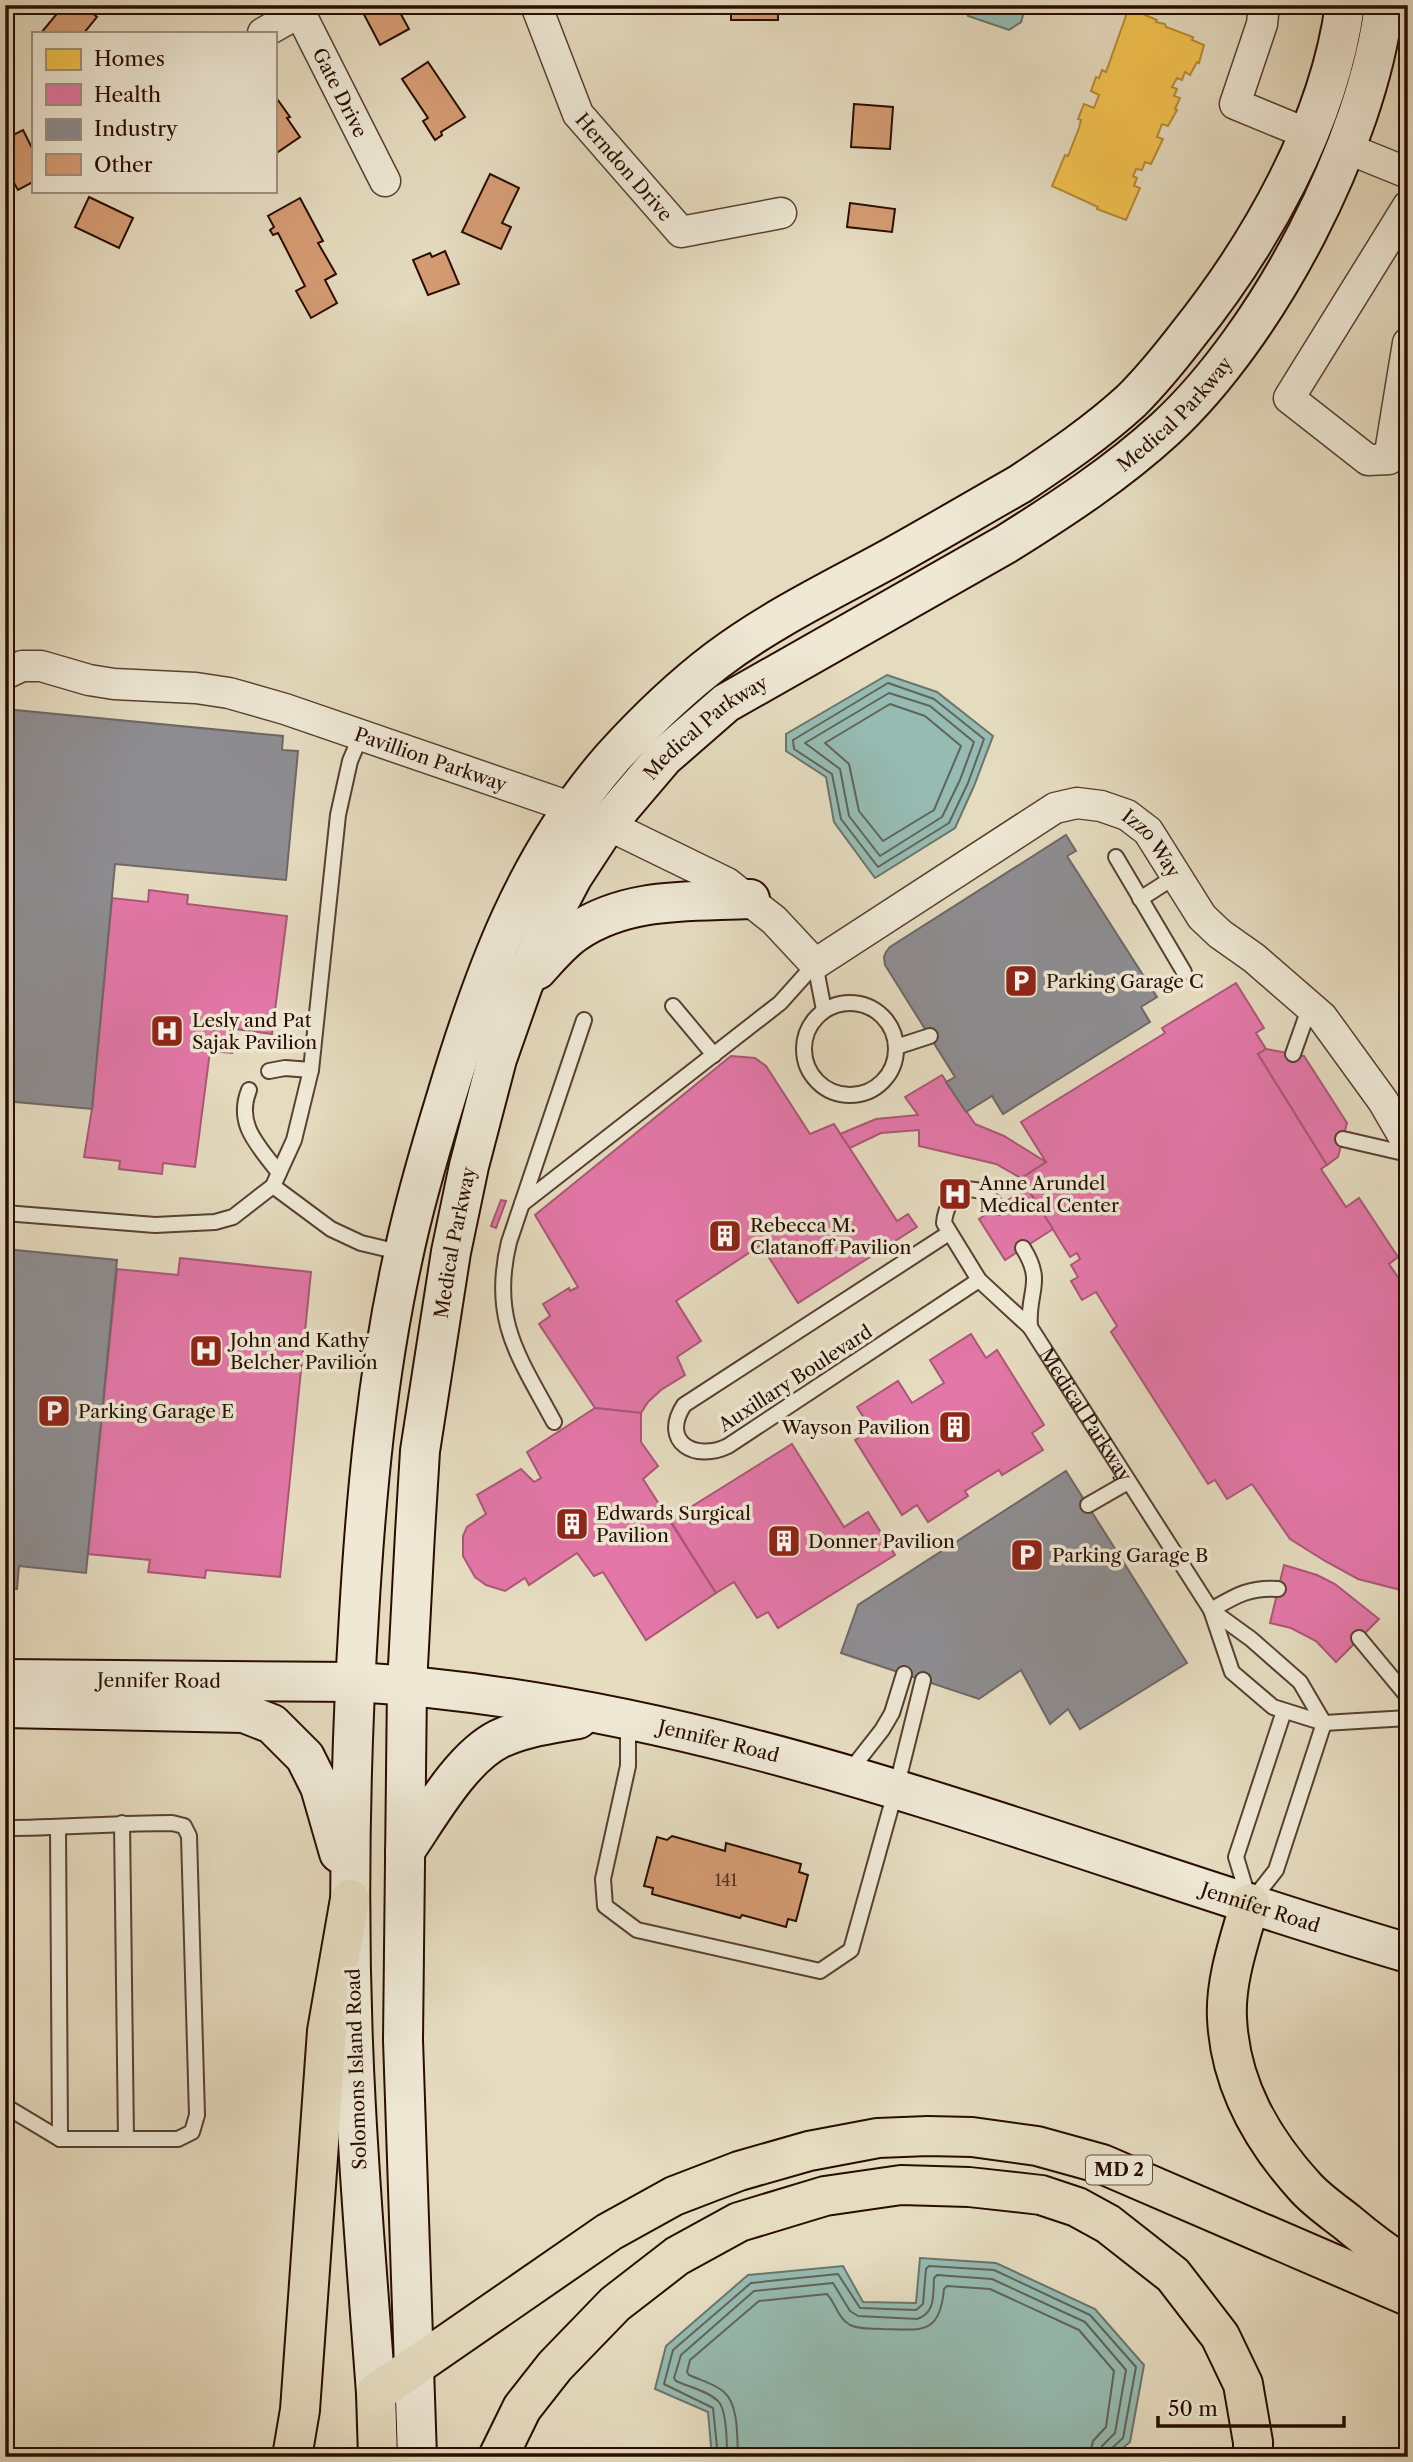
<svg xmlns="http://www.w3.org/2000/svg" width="1413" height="2462" font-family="'Libre Caslon Text',serif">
<rect width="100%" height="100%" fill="#e5dbbf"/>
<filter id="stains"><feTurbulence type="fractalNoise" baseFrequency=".00286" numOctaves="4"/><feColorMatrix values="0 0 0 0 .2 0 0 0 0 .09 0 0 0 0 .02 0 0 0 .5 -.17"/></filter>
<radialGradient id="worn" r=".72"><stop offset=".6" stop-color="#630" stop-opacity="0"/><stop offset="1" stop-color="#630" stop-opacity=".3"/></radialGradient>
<g fill="#96bbb2" stroke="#6a756b" stroke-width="2">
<polygon points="964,5 1026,5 1021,22 1009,30 968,16"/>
<polygon points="887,675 937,692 993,736 974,786 955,828 875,878 834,822 826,777 786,751 786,734"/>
<polygon points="920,2258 996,2263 1095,2309 1144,2365 1130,2442 1112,2457 712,2457 708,2412 655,2389 666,2346 748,2275 843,2266 863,2302 916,2303"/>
</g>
<polygon fill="#f2c14e" stroke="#b68b37" stroke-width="2" points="1128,10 1135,13 1136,11 1157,20 1156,22 1165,24 1166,27 1193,37 1192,40 1204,45 1199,63 1197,62 1190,75 1185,72 1182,80 1177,78 1172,87 1177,89 1174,96 1180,98 1175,109 1177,110 1168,126 1162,124 1157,137 1163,139 1151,164 1145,162 1142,170 1136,169 1133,176 1137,178 1134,186 1140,188 1126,220 1097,209 1098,207 1052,186 1065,155 1068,156 1079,128 1081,120 1078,119 1084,104 1094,108 1099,95 1091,91 1096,77 1099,78 1102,70 1106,72"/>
<g fill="#e377a8" stroke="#ab5776" stroke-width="2">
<polygon points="149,890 188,895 187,904 287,916 272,1034 235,1029 232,1053 210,1051 195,1167 163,1163 162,1174 119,1169 120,1161 84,1157 92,1109 112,898 148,902"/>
<polygon points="1236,983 1264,1028 1256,1033 1266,1049 1258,1054 1327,1165 1321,1169 1346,1207 1359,1198 1398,1257 1389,1264 1408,1292 1408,1592 1358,1579 1325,1561 1290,1539 1252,1484 1227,1499 1215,1480 1208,1484 1111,1332 1117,1326 1096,1292 1082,1300 1071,1281 1078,1277 1071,1265 1080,1259 1077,1253 1070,1257 1021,1178 1046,1162 1021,1122 1165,1033 1162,1028"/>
<polygon points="1266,1049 1304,1056 1347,1123 1338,1157 1327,1165 1258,1054"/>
<polygon points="731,1056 755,1058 766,1066 810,1134 834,1124 897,1221 908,1214 917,1227 798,1303 761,1245 676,1301 701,1341 677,1357 685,1375 661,1390 648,1402 641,1413 595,1408 539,1324 550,1316 543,1304 569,1288 570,1291 578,1287 535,1215"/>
<polygon points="942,1075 975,1124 1004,1136 1046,1162 1021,1178 996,1164 919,1146 919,1130 881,1133 850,1148 840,1134 876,1119 918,1115 905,1097"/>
<polygon points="1027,1188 1053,1229 1005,1260 979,1219"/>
<polygon points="501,1200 506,1201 496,1228 491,1226"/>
<polygon points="180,1258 311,1272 280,1577 206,1570 205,1578 148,1572 150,1560 88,1554 117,1269 178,1275"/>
<polygon points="971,1334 986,1358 997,1350 1044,1425 1032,1433 1043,1450 1002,1475 999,1470 965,1491 968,1496 928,1522 917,1505 902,1515 855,1440 871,1429 857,1407 898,1381 912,1403 944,1383 930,1360"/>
<polygon points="595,1408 641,1413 641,1442 658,1466 643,1479 716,1593 646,1640 603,1572 594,1576 577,1553 529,1585 525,1578 505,1591 486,1585 475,1577 463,1556 463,1536 467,1527 486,1514 477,1495 521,1469 534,1482 541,1478 527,1452"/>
<polygon points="792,1444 844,1527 868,1512 895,1555 778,1628 768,1612 757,1618 734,1582 716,1593 670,1520"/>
<polygon points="1284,1565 1317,1575 1335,1584 1379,1619 1336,1662 1316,1641 1291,1628 1270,1623"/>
</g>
<g fill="#8d8d92" stroke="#6f6766" stroke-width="2">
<polygon points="5,709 283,736 282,750 298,751 286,880 115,864 92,1109 5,1101"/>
<polygon points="1066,835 1076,851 1067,856 1157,997 1141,1007 1150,1022 1003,1114 992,1096 966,1112 946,1082 955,1077 885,965 884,957 886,952 890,947"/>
<polygon points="5,1249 117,1260 86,1573 19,1566 17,1589 5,1588"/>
<polygon points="1066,1471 1187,1663 1080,1729 1068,1709 1050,1724 1021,1670 979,1699 841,1653 858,1605"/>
</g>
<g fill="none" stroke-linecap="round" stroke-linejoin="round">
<g stroke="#606459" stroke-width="2">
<polygon points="888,683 934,699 984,739 968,783 949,823 878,867 841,819 832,774 794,749 793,740"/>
<polygon points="889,693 930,706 974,742 960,780 942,817 880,856 849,816 840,769 805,743"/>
<polygon points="890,704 925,716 961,746 934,810 883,841 859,811 849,764 825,743"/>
<polyline points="718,2457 713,2408 664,2384 673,2350 751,2283 838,2274 860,2308 916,2310 923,2304 926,2269 929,2266 994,2270 1090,2315 1136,2367 1123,2438 1110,2450 1108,2457"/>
<path d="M727,2457C727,2444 727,2409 718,2401C708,2391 689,2387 676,2381L674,2378L681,2355L754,2291L833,2283L850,2311L858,2316L917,2319C936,2313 933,2294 934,2278L937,2275L992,2279L1085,2322L1126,2370L1115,2433L1102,2446L1100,2457"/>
<path d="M738,2457C737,2438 739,2405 724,2392C715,2384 700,2380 689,2375L687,2372L690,2360L759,2301L827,2294C836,2304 838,2318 850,2325C860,2330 872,2328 883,2329C922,2330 940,2335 944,2289L947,2286L990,2289L1079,2330L1114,2371L1106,2427L1093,2441L1089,2457"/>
</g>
</g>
<g fill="#d59c74" stroke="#290d00" stroke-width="2">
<polygon points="64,5 83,5 97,17 84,33 41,33"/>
<polygon points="359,5 396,5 409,29 380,45"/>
<polygon points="704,5 778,5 778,20 731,20 731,14 704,14"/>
<polygon points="428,62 465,117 441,132 442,135 435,140 423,121 428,118 402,79"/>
<polygon points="275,96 290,117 287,118 300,137 275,154"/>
<polygon points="854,104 893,107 890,149 851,147"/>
<polygon points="23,130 33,150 33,182 18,190 5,167 5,139"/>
<polygon points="490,174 519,188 502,223 511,227 501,249 462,232"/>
<polygon points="89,197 133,218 119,248 75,227"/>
<polygon points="300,198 323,241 318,243 336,274 325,280 337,303 311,318 296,291 305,286 278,233 273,235 270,230 274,227 268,216"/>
<polygon points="850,203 895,209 892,232 847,227"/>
<polygon points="445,251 459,284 428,295 413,260 430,253 432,257"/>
<polygon points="672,1836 725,1851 726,1843 801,1864 799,1872 808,1875 796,1921 788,1919 786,1927 742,1915 740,1918 652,1894 653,1888 644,1886 657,1837 667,1840"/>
</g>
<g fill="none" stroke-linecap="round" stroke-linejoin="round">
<defs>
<g id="lane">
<polyline points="1116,857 1184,972"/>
<polyline points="1140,899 1176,876"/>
<polyline points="815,964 824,1010"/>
<circle cx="850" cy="1049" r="46"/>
<polyline points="673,1006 714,1055"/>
<polyline points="896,1047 930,1036"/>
<polyline points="1293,1054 1310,1006"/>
<polyline points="269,1071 285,1068 311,1070"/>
<path d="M249,1090C235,1125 259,1146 279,1173"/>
<polyline points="1343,1139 1408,1154"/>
<polyline points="273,1186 331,1229 361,1243 403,1253"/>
<polyline points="522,1204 780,1003 815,964"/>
<path id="s1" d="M997,1207C978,1176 947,1189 944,1223L979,1280L1030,1327L1211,1610L1232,1672L1273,1707L1324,1723L1408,1718"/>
<polyline points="5,1213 155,1225 215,1222 233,1217 273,1186 294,1140 311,1070 338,815 350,761 361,735"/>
<path d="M949,1233L684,1405C660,1442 695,1462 728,1446L979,1280"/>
<path d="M1023,1248C1045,1283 1027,1291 1030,1327"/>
<path d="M554,1422C519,1357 490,1320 509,1242L584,1020"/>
<polyline points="1088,1505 1128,1482"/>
<polyline points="1211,1610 1251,1639 1300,1682 1324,1723 1276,1870 1250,1903"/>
<path d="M1211,1610C1235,1596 1249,1587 1278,1589"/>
<polyline points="1359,1638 1408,1697"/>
<polyline points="628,1722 628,1766 603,1879 605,1906 637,1930 820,1971 851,1950 896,1789 923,1680"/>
<polyline points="849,1772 882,1730 892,1713 904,1674"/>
<polyline points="122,1823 126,2139"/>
<path d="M5,1828C61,1828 116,1823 172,1823L184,1826L189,1836L197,2115L192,2132L178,2139H60L5,2106"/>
<polyline points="58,1828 60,2139"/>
<polyline points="1249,1900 1236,1857 1284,1711"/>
</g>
<g id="street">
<path id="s2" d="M296,5L385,181"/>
<path id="s3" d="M536,5L578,114L681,232L781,213"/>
<polyline points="1264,5 1262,24 1235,104 1308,134"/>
<polyline points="263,33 300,12"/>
<polyline points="1346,148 1408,173"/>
<polyline points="1408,206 1289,398 1368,460 1389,459 1408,343"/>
<path id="s4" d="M5,674L22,666H41L89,680L114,684L196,688L229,693L285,709L573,808L727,883L774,920L815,964L1055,808L1077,803L1101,806L1127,815L1148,831L1202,917L1220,934L1254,958L1322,1017L1383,1101L1408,1144"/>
</g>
<g id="secondary">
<path d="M537,970C549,957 561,942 576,932C628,897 689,902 750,899"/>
<path id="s5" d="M5,1679L355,1682C721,1703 1060,1851 1408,1953"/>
<polyline points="5,1708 244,1713 272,1724 305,1757 320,1787 339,1853"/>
<path d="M405,1851C429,1816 461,1758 499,1739C524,1727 551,1724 578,1719"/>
<path d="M376,2393C369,2298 361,2203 356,2108C347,1945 349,1779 359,1615C366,1495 377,1375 403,1257C414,1204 430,1150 446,1098C483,974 526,856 613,757C645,722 680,688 717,660C770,620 830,591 887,560C932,535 976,509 1020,484C1059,458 1097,432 1131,401C1151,381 1169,359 1186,337C1260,245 1329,124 1345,5"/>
<path id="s6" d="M417,2457L403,2040L407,1685L415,1533L420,1451L451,1252L469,1166L497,1059L523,985L553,914L573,876L607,824L664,757L726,703L1006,544C1062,509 1117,473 1165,429C1268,334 1367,144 1384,5"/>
</g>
<g id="highway">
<path d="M1250,1903C1240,1939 1225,1980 1227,2018C1230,2085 1262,2140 1306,2188C1318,2201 1334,2212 1348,2223C1367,2239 1386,2254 1408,2267"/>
<polyline points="292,2457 300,2410 327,2031 350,1899"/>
<polyline points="378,2457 376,2393 609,2232 674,2196 739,2171 809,2151 878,2138 928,2136 972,2137 1037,2146 1102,2164 1408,2296"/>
<polyline points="498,2457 522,2408 555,2366 615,2304 677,2256 739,2222 825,2196 901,2185 969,2187 1041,2195 1077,2207 1108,2224 1173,2275 1220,2336 1243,2384 1253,2442 1253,2457"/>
</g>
</defs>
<use href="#lane" stroke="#584030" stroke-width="18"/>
<use href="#street" stroke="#584030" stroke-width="33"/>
<use href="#secondary" stroke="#290d00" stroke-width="42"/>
<use href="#highway" stroke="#290d00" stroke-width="42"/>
<use href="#lane" stroke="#eee8d5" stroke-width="14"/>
<use href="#street" stroke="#eee8d5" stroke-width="30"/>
<use href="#secondary" stroke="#eee8d5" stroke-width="38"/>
<use href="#highway" stroke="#e5dbbf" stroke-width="38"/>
</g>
<defs>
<symbol id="parking-square" viewBox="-11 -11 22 22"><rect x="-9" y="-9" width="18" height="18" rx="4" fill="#8f2418" stroke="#eee8d5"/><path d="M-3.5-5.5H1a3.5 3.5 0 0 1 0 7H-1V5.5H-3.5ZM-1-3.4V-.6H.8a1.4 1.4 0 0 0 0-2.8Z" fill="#fff"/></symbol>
<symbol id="hospital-square" viewBox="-11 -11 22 22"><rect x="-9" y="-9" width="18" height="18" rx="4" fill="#8f2418" stroke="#eee8d5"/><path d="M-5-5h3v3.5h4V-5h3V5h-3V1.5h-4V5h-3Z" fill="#fff"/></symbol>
<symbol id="building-square" viewBox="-11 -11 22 22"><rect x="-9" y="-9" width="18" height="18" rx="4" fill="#8f2418" stroke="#eee8d5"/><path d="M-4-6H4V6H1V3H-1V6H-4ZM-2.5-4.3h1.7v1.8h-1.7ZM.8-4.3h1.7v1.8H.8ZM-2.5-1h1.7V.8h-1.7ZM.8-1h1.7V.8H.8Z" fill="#fff"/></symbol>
</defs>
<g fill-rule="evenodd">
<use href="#parking-square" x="1002" y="962" width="38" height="38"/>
<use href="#hospital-square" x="148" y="1012" width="38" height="38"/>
<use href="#hospital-square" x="936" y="1175" width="38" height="38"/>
<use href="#building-square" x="706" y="1217" width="38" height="38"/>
<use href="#hospital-square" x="187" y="1332" width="38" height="38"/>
<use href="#parking-square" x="35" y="1392" width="38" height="38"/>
<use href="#building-square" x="936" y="1408" width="38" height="38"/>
<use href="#building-square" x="553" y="1505" width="38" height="38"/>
<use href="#building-square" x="765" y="1522" width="38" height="38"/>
<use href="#parking-square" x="1008" y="1536" width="38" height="38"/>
</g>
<g text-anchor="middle" stroke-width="7" stroke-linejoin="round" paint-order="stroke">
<g font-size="16" fill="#54311d">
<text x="726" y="1886">141</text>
</g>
<rect fill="#eee8d5" stroke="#644f40" stroke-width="2" x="1086" y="2155.5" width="66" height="29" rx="5"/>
<g font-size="18" font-weight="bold" fill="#290d00">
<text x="1119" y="2176">MD 2</text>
</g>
<g font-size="19" fill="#290d00" stroke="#eee8d5">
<text dy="7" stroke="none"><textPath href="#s2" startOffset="98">Gate Drive</textPath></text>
<text dy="7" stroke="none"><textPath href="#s3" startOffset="187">Herndon Drive</textPath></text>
<text dy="7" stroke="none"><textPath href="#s6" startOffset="2373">Medical Parkway</textPath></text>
<text dy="7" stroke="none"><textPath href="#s6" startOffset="1806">Medical Parkway</textPath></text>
<text dy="7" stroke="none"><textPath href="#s4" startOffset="441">Pavillion Parkway</textPath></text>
<text dy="7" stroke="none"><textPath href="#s4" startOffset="1281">Izzo Way</textPath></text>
<text dy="7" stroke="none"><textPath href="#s6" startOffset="1218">Medical Parkway</textPath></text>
<text transform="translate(795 1378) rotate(-33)" y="7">Auxillary Boulevard</text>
<text dy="7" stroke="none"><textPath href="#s1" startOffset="320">Medical Parkway</textPath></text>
<text dy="7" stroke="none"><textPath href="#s5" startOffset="154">Jennifer Road</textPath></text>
<text dy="7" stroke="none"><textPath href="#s5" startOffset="719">Jennifer Road</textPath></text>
<text dy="7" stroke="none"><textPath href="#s5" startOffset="1286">Jennifer Road</textPath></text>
<text transform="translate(356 2069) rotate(-92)" y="7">Solomons Island Road</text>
</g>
<g font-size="19" fill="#290d00" stroke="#eee8d5" text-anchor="start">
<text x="1046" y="988">Parking Garage C</text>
<text x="192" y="1027">Lesly and Pat<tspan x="192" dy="22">Sajak Pavilion</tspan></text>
<text x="979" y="1190">Anne Arundel<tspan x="979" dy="22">Medical Center</tspan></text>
<text x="750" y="1232">Rebecca M.<tspan x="750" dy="22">Clatanoff Pavilion</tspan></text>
<text x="230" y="1347">John and Kathy<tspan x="230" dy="22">Belcher Pavilion</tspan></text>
<text x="78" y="1418">Parking Garage E</text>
<text x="930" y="1434" text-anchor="end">Wayson Pavilion</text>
<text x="596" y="1520">Edwards Surgical<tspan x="596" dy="22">Pavilion</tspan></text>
<text x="808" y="1548">Donner Pavilion</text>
<text x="1052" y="1562">Parking Garage B</text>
</g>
</g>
<rect width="1413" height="2462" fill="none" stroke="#e5dbbf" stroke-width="28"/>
<rect x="7" y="7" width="1399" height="2448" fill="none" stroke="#290d00" stroke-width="3.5"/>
<rect x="14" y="14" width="1385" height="2434" fill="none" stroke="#290d00" stroke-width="2"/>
<rect x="32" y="32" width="245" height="161" fill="#eee8d5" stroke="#9f9080" stroke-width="2"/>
<rect x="46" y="49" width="35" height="21" fill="#f2c14e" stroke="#9f9080" stroke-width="2"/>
<text x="94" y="66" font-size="21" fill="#290d00">Homes</text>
<rect x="46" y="84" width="35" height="21" fill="#e377a8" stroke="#9f9080" stroke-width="2"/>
<text x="94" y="102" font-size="21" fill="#290d00">Health</text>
<rect x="46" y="119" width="35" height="21" fill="#8d8d92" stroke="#9f9080" stroke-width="2"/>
<text x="94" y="136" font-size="21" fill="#290d00">Industry</text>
<rect x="46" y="154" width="35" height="21" fill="#d59c74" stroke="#9f9080" stroke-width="2"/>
<text x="94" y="172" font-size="21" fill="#290d00">Other</text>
<path d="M1158 2416v10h186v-10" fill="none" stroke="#290d00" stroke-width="3.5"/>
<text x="1168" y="2416" font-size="21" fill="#290d00" stroke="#eee8d5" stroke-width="5" paint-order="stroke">50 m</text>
<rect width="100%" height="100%" filter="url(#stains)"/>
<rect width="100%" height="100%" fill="url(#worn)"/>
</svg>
